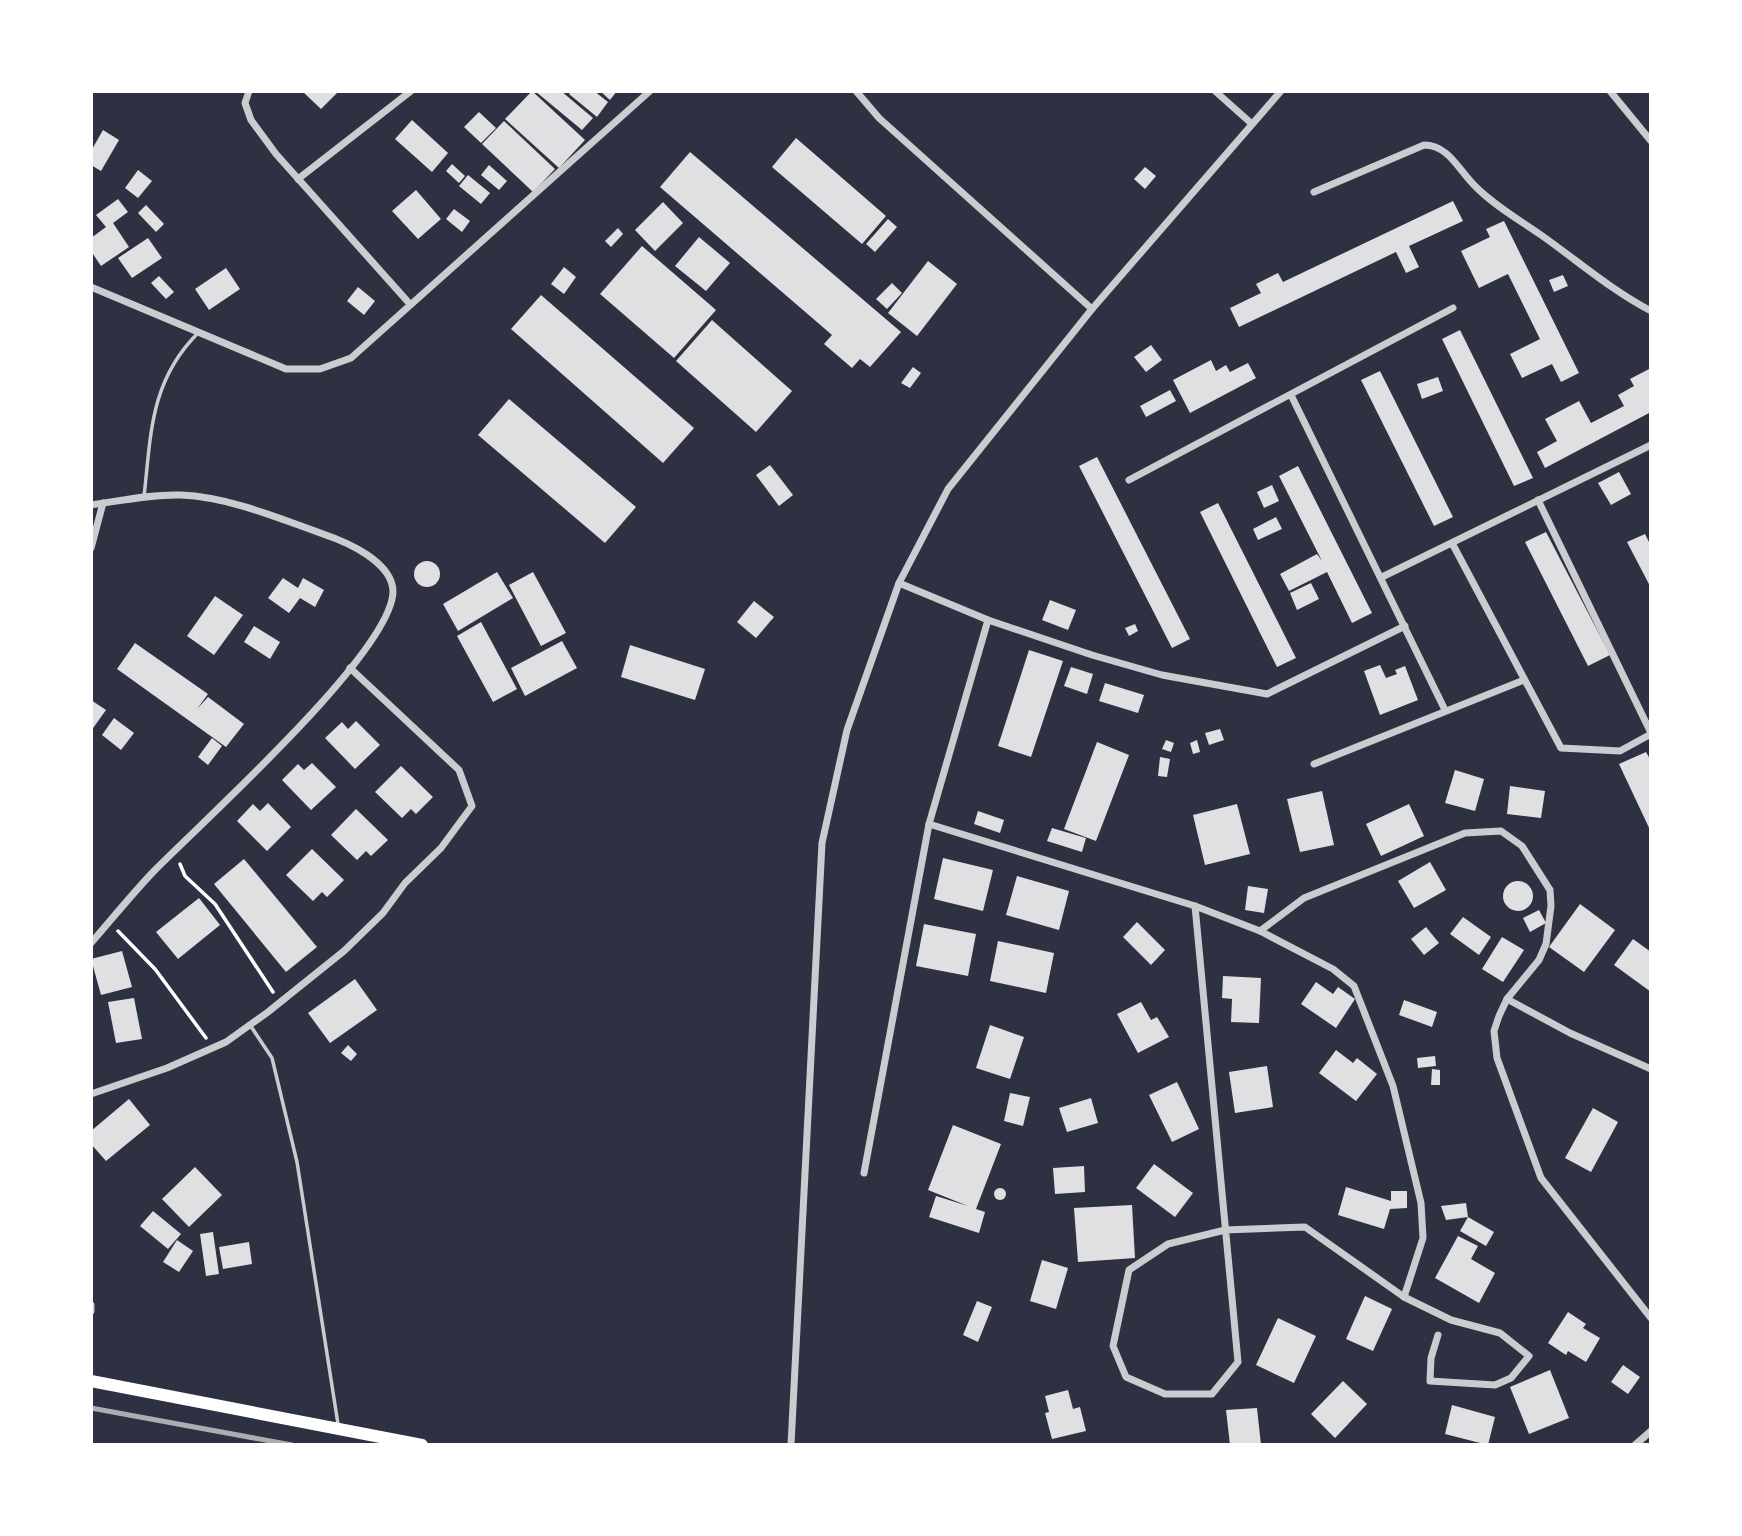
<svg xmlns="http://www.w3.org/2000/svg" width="1742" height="1536" font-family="Mulish,sans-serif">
<rect width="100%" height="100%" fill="#2d3142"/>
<g fill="#e0e0e3">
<polygon points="302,91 339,91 321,109"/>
<polygon points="532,91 585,140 559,168 505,119"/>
<polygon points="535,91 561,91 593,118 582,130"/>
<polygon points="571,91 594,91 608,102 597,117 569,94"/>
<polygon points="600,91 617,91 610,100"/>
<polygon points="479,112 496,128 481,143 464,127"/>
<polygon points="412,120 448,153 432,172 395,139"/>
<polygon points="504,121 555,169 533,192 482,144"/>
<polygon points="103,130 119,140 101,171 91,165 91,151"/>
<polygon points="796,138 886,216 862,244 772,167"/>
<polygon points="690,152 901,332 870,367 860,359 852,368 824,344 832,335 660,187"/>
<polygon points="452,164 465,176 459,183 446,171"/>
<polygon points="489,165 507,181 499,190 481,175"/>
<polygon points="1145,167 1156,176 1145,189 1134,179"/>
<polygon points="138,170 152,181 138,198 125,188"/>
<polygon points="468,175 490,193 481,204 459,186"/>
<polygon points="416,190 441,219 418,239 392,211"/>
<polygon points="118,199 128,212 113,223 129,247 101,266 91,251 91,238 106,227 96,215"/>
<polygon points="1453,201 1463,221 1409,246 1419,267 1406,273 1396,252 1239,327 1230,308 1261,293 1256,284 1278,273 1283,282"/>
<polygon points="663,202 683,223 655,251 635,230"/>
<polygon points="146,205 164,224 156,232 138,213"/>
<polygon points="454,209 470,221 462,232 446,219"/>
<polygon points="888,219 897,227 875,252 866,244"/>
<polygon points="1504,221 1579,373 1561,382 1552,364 1522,378 1510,354 1540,339 1508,274 1479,288 1461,251 1490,237 1486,229"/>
<polygon points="618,228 623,234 611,247 605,241"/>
<polygon points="699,237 730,263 706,291 675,266"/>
<polygon points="148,238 162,258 132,278 118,258"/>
<polygon points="642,246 716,310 674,358 600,294"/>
<polygon points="928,261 957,284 917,336 888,313"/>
<polygon points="564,267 576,277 564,294 551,284"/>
<polygon points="226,268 240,289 209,310 195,289"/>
<polygon points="1563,275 1568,286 1554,292 1549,280"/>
<polygon points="159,276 174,292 166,299 151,283"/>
<polygon points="892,283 902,293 887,309 876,299"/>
<polygon points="358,287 375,301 364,315 347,301"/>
<polygon points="541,295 694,428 663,463 511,329"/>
<polygon points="712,320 792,391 756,432 676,361"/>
<polygon points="1460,330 1533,478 1514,486 1442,339"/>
<polygon points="1151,345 1162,360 1146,372 1134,357"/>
<polygon points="1211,360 1216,371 1226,365 1230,372 1248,363 1256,378 1190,413 1173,380"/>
<polygon points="913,367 921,373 910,388 901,383"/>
<polygon points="1651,368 1651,412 1545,468 1537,452 1557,441 1545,419 1579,401 1591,423 1624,406 1618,395 1634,386 1630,379"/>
<polygon points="1380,371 1453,517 1434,526 1361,380"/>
<polygon points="1438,377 1443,391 1422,399 1417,384"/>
<polygon points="1170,390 1176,401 1146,417 1140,406"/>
<polygon points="509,399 636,507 605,543 478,435"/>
<polygon points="1097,457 1190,639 1172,648 1079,466"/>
<polygon points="770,465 793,495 779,506 756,475"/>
<polygon points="1298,466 1372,613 1352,623 1327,572 1289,591 1280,574 1317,554 1322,561 1279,476"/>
<polygon points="1619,472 1631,494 1611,505 1598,483"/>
<polygon points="1272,485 1279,501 1264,508 1257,492"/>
<polygon points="1218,503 1296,658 1277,667 1200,512"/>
<polygon points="1276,517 1282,529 1258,540 1253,529"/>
<polygon points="1546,532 1610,655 1588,666 1525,542"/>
<polygon points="1645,534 1651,546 1651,588 1627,542"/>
<circle cx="427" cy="574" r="13"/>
<polygon points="497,572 513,598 458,631 443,604"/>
<polygon points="533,572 566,633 541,646 509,585"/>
<polygon points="283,578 298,588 303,578 324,590 315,607 300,598 289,613 268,598"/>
<polygon points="1311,583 1319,599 1297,610 1290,593"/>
<polygon points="215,596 243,615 214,655 187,636"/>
<polygon points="1050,600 1076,610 1068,630 1042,620"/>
<polygon points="754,601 774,617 756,638 737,622"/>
<polygon points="481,622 517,689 493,702 457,636"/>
<polygon points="1135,624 1138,631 1129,636 1125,628"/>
<polygon points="254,626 280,642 270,659 244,642"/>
<polygon points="562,641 577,668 525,696 511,668"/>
<polygon points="135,643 208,694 197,709 208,697 244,724 226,747 117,669"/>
<polygon points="630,645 705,669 695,700 621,677"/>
<polygon points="1029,650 1063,661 1031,757 998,746"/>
<polygon points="1380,665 1386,678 1397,674 1395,670 1405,666 1418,700 1380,715 1364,671"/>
<polygon points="1071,667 1093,674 1087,694 1064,686"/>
<polygon points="1105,683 1144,695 1138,713 1099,701"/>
<polygon points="91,700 106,710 91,731"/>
<polygon points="114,718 134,733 121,750 102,735"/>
<polygon points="356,721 380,745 355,769 325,738 342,722 348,729"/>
<polygon points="1220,729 1224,740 1209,745 1205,733"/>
<polygon points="212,738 222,746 208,765 198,757"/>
<polygon points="1166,740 1174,743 1171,752 1162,749"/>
<polygon points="1197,740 1200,752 1193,754 1190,743"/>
<polygon points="1097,742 1129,755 1096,841 1064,829"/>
<polygon points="1646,752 1651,761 1651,832 1619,764"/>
<polygon points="1160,757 1170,759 1167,777 1158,776"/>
<polygon points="312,763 336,787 311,810 282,780 298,764 304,770"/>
<polygon points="401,766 433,797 416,814 411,809 402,818 375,792"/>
<polygon points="1455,770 1484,779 1475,811 1445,803"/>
<polygon points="1510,786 1545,791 1541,818 1507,814"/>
<polygon points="1322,791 1334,845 1300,852 1287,799"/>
<polygon points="268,803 291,827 267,851 237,821 253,804 260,811"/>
<polygon points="1237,804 1250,854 1205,865 1193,815"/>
<polygon points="1409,804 1424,836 1381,856 1366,824"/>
<polygon points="356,809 388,840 371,856 366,851 357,860 331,835"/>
<polygon points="978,811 1004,820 1000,833 974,824"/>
<polygon points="1052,828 1086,838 1082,852 1047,841"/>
<polygon points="312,849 344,880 327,897 322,892 313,901 286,875"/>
<polygon points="943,858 993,870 983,911 934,899"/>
<polygon points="244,859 317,947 286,972 214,884"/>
<polygon points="1430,862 1446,890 1414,908 1398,881"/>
<polygon points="1017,876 1069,891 1059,930 1006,915"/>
<circle cx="1518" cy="896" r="15"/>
<polygon points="1248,886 1268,889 1264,913 1245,910"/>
<polygon points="199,898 220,925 178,959 156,932"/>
<polygon points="1580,904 1615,930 1584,972 1549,947"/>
<polygon points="1539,910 1546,923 1530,932 1523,918"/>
<polygon points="1463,917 1491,937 1479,955 1450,934"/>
<polygon points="1137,922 1165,950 1151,965 1123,937"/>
<polygon points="924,924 976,934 968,976 916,966"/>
<polygon points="1426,927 1439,943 1424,955 1411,939"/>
<polygon points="1502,937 1524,950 1503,982 1482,969"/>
<polygon points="1633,939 1651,952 1651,992 1614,965"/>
<polygon points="998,941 1054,953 1046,993 990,981"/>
<polygon points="122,951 132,987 101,995 91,959"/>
<polygon points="1223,976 1261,978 1259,1023 1231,1022 1232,999 1222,998"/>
<polygon points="355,979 377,1010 330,1043 308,1013"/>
<polygon points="1316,982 1333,994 1338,987 1355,999 1336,1028 1301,1004"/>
<polygon points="134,998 142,1039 116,1043 108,1002"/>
<polygon points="1404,1000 1437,1012 1432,1027 1399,1015"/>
<polygon points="1141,1002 1151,1020 1157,1017 1169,1037 1138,1053 1117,1014"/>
<polygon points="990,1025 1024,1037 1010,1079 976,1068"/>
<polygon points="348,1045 357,1054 351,1061 341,1053"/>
<polygon points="1336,1050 1353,1063 1357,1058 1377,1074 1356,1101 1319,1073"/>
<polygon points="1435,1056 1436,1066 1418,1068 1417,1058"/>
<polygon points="1267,1066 1273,1107 1235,1113 1229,1072"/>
<polygon points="1432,1069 1440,1070 1440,1085 1431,1085"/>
<polygon points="1177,1082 1199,1129 1172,1142 1149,1095"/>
<polygon points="1010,1093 1030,1097 1023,1126 1004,1121"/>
<polygon points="1091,1098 1098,1123 1067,1132 1059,1108"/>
<polygon points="129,1099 150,1125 106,1161 91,1144 91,1131"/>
<polygon points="1593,1108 1618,1122 1591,1172 1565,1158"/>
<polygon points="953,1125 1001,1144 976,1209 985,1212 979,1233 929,1217 936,1196 968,1206 928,1190"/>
<polygon points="1154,1164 1193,1193 1175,1217 1136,1188"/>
<polygon points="1084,1166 1085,1192 1055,1194 1053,1168"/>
<polygon points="195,1167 222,1195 189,1227 162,1199"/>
<polygon points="1346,1187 1391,1201 1391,1191 1407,1191 1407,1208 1390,1209 1384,1229 1338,1215"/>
<circle cx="1000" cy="1194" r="6"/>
<polygon points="1466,1203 1468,1217 1446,1220 1441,1206"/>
<polygon points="1132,1205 1135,1258 1078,1262 1074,1208"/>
<polygon points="153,1211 181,1234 168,1249 140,1226"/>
<polygon points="1468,1217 1494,1232 1486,1246 1460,1231"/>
<polygon points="213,1232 219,1274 206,1276 200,1234"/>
<polygon points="1458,1236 1478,1246 1471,1259 1495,1273 1479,1303 1435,1278"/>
<polygon points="177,1240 193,1251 179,1272 163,1262"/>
<polygon points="249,1242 252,1264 223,1269 219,1247"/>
<polygon points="1042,1260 1068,1268 1056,1309 1030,1301"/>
<polygon points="1365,1296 1392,1309 1373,1351 1346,1339"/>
<polygon points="977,1301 992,1307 978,1342 963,1335"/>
<polygon points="1568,1312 1586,1324 1583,1328 1600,1338 1586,1362 1568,1351 1566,1355 1548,1343"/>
<polygon points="1278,1318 1316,1336 1294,1383 1256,1365"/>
<polygon points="1623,1365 1640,1377 1628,1394 1611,1382"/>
<polygon points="1550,1370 1569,1418 1529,1434 1510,1387"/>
<polygon points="1343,1381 1367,1404 1335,1438 1311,1414"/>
<polygon points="1068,1390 1073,1409 1080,1407 1086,1431 1052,1439 1045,1413 1049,1412 1045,1396"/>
<polygon points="1452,1405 1495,1417 1488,1445 1445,1434"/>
<polygon points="1257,1408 1261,1445 1230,1445 1226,1410"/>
</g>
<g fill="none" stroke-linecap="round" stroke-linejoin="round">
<g stroke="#fff" stroke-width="3.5">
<polyline points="180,864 185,876 215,904 273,992"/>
<polyline points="118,931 155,969 206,1038"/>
</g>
<g stroke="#caccd0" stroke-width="3.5">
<path d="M144,497C151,434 150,381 198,333"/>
<polyline points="250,1025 272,1058 297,1162 338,1424"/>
</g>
<g stroke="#caccd0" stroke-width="7">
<polyline points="249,91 245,103 251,120 276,154 409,303"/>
<polyline points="856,91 879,118 1092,309"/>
<polyline points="1215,91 1252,124"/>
<polyline points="1610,91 1651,141"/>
<polyline points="298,179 411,91"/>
<path d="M1314,192L1424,145C1449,145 1459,171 1476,187C1495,206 1518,219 1541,235C1578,261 1611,290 1651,311"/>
<polyline points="91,287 286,369 320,369 351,358 650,91"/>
<polyline points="1291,395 1445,710"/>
<polyline points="1129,480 1453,308"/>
<polyline points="1538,500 1651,733"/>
<path d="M91,505C119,501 152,494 181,495C229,497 278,518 323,534C347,542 393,562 393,592C391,653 202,822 154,871C132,894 112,919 91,943"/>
<polyline points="1452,543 1561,748 1620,751 1651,734"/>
<polyline points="91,548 103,503"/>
<polyline points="1382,577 1651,445"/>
<polyline points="899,583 988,620 1092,655 1162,675 1267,694 1405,626"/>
<polyline points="1314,764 1524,680"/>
<polyline points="929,824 1195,906 1260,931 1333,969 1354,986 1393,1086 1421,1203 1423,1238 1404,1297"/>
<polyline points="1195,906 1238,1362 1212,1394 1165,1394 1126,1377 1113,1346 1129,1270 1168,1244 1225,1230 1305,1227 1404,1297 1451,1320 1500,1333 1529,1356 1511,1378 1495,1385 1430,1381 1431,1358 1438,1335"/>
<polyline points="1260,931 1304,898 1465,833 1501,831 1522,846 1550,890 1551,906 1546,944 1539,960 1507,999 1499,1016 1494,1031 1497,1058 1541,1178 1651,1318"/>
<polyline points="1507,999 1570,1033 1651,1069"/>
<polyline points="91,1094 167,1068 226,1042 268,1012 344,951 383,913 405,883 441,848 472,806 459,770 350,668"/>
<polyline points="864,1173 929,824 988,620"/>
<polyline points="91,1305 91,1311"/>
<polyline points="791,1445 822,843 847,730 899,583 948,489 1092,309 1281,91"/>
<polyline points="1635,1445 1651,1431"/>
</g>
<polyline stroke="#fff" stroke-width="12" points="91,1381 422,1445"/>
<polyline stroke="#abadb3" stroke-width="5" points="91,1408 292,1445"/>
</g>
<rect width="1742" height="1536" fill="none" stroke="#ffffff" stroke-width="186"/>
</svg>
